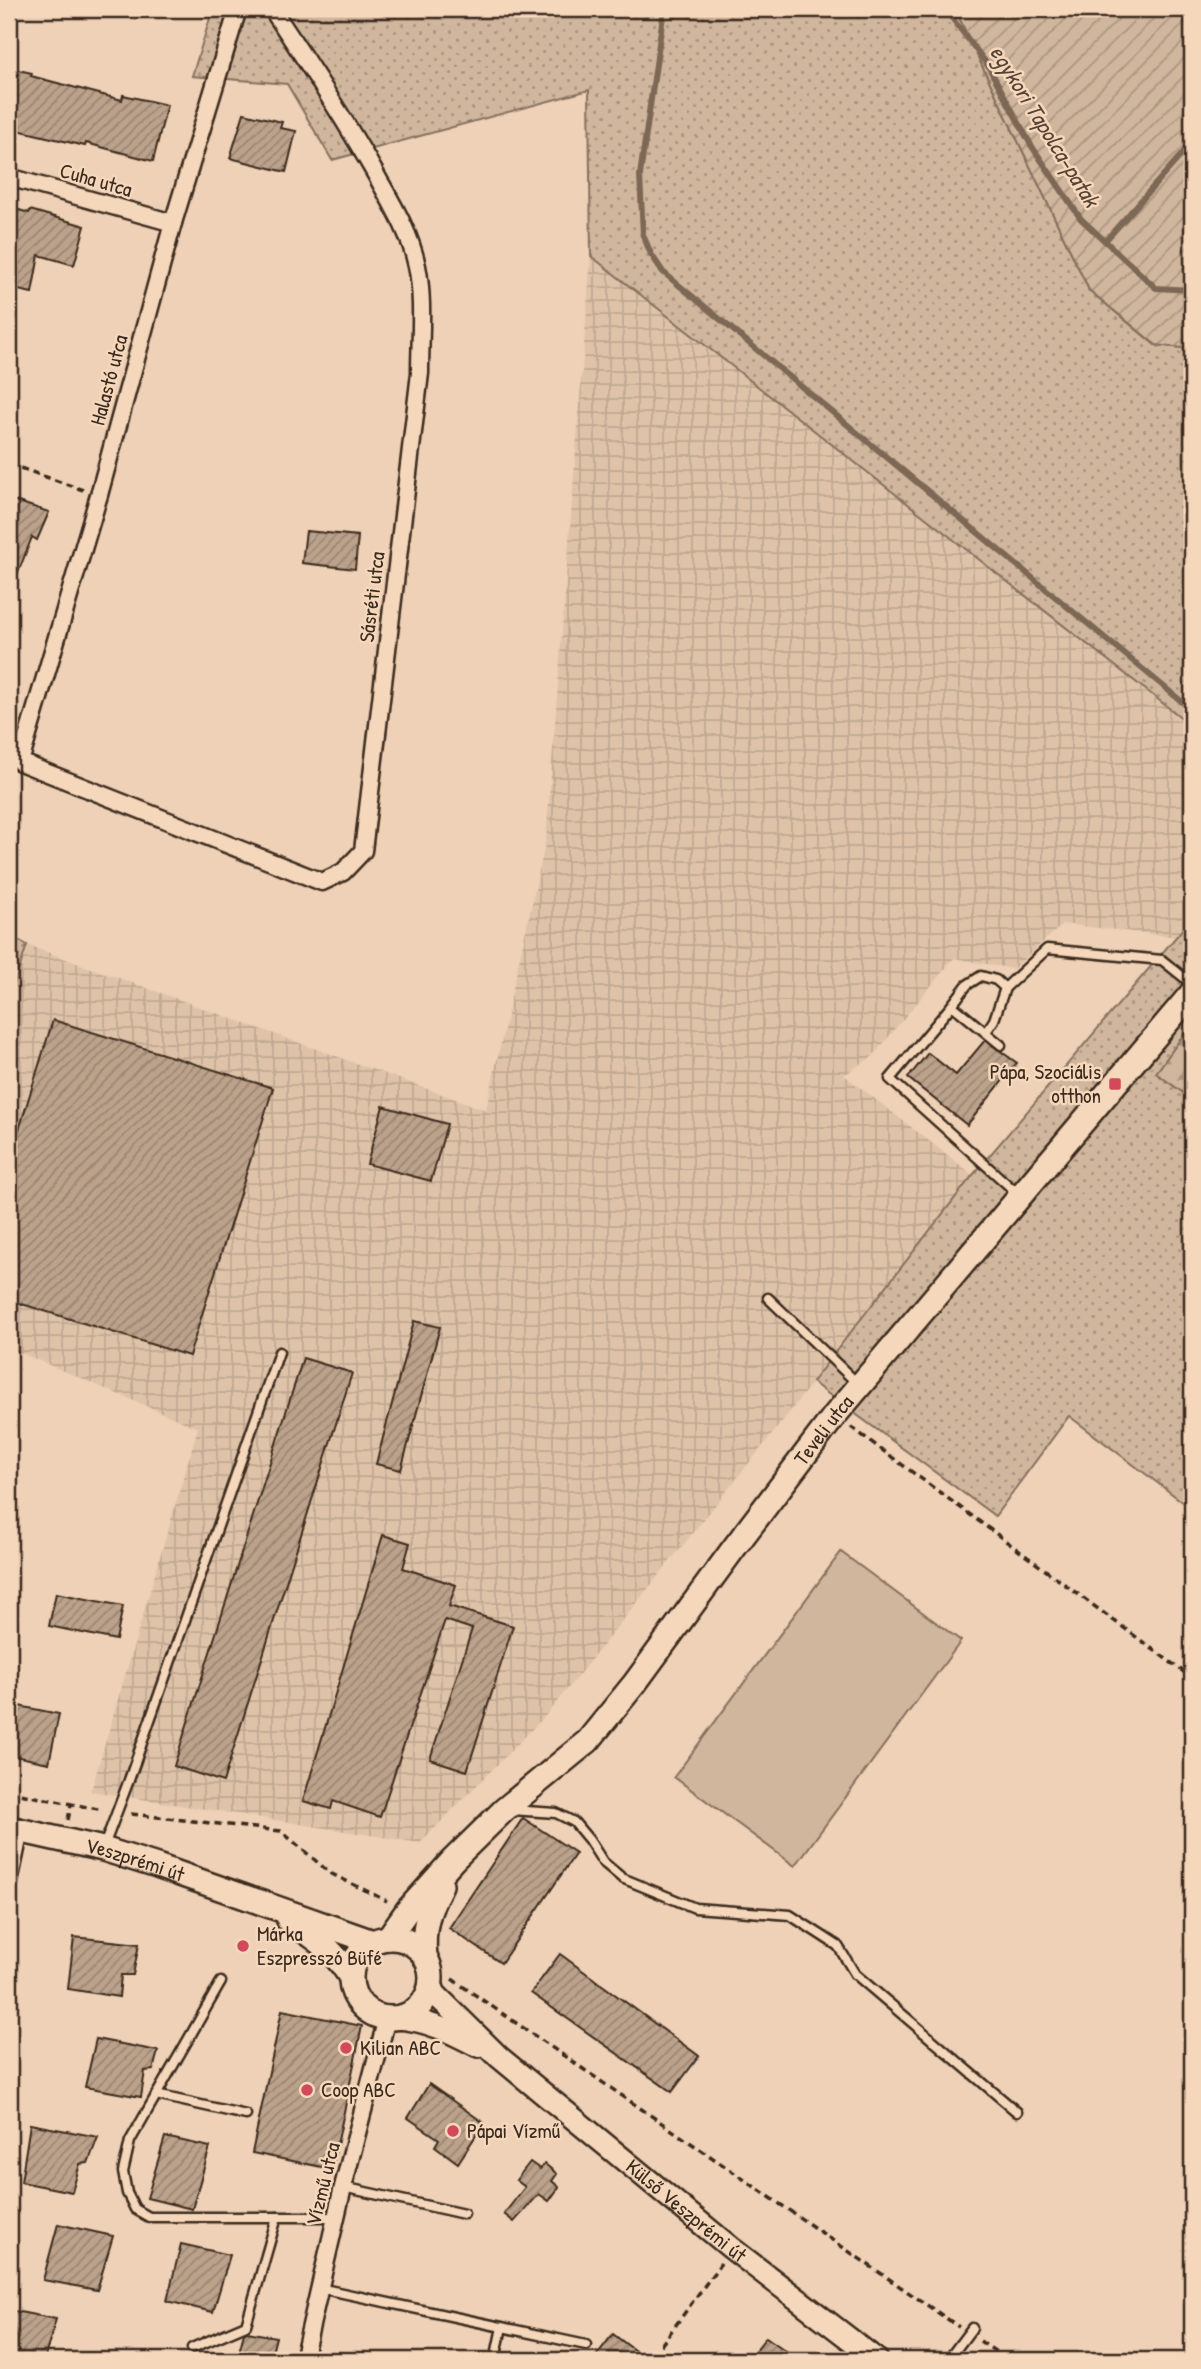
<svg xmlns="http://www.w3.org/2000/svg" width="1201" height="2369" font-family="'Patrick Hand',sans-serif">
<defs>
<pattern id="industrial-grid" width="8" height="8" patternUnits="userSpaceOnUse" patternTransform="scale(1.75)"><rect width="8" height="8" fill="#dfc3a9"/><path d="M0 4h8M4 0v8" fill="none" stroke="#c0a891"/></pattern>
<pattern id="grass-dots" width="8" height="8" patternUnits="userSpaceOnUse" patternTransform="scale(1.75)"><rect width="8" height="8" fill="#d0b69d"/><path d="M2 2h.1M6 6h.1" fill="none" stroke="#aa947f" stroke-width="1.8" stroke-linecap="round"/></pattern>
<pattern id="forest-firs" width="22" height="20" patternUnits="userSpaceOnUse" patternTransform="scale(1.75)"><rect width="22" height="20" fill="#d0b69d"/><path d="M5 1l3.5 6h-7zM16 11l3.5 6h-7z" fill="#aa947f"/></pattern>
<pattern id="garden-furrows" width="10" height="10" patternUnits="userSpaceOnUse" patternTransform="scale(1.75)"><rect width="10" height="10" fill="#d0b69d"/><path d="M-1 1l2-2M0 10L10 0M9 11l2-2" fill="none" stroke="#aa947f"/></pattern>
<pattern id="building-hatch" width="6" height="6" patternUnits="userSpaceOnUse" patternTransform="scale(1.75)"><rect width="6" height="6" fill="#bca28b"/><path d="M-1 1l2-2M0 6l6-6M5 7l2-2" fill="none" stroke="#9a8471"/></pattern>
</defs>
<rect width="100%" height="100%" fill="#eed1b6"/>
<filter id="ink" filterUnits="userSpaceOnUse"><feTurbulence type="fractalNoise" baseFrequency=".0143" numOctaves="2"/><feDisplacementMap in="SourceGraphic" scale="14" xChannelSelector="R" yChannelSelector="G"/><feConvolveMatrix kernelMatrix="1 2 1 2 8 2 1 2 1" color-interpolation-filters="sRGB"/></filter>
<g filter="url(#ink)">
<polygon fill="url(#industrial-grid)" points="591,256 1192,726 1192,918 1178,937 1063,924 1013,969 954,958 872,1057 844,1075 973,1175 774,1432 548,1713 420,1843 91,1791 198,1428 9,1348 9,1000 27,945 486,1110 546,840"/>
<g fill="url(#grass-dots)" stroke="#86705e" stroke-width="2">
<polygon points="213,9 955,9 1089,290 1155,345 1192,349 1192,726 591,256 589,90 332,160 287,84 192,76"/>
<polygon points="1192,918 1192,1023 1156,1073 1192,1099 1192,1509 1069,1416 995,1516 812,1382 973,1175"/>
<polygon points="9,935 27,945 9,1000"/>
</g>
<polygon fill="url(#forest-firs)" stroke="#86705e" stroke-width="2" points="1192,1023 1192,1099 1156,1073"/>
<polygon fill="#d0b69d" stroke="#86705e" stroke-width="2" points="841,1552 961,1641 795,1866 674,1777"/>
<polygon fill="url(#garden-furrows)" stroke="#86705e" stroke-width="2" points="955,9 1187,9 1192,12 1192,349 1156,345 1089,290"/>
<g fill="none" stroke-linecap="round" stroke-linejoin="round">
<g stroke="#7c6755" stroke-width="6">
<polyline points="664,9 640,175 643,235 651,254 663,272 1192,710"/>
<polyline points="945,9 987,64 1031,145 1081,219 1156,288 1192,290"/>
<polyline points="1105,241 1192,143"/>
</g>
</g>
<g fill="url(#building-hatch)" stroke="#3b2a1e" stroke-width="2">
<polygon points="9,68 32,73 31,76 122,100 123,95 167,105 153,161 86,143 85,146 9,128"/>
<polygon points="244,113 282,122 280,128 296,131 286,172 230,158"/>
<polygon points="9,207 29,213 30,210 85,226 74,265 39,255 32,293 9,288"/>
<polygon points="9,499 49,512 37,540 32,537 10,593"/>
<polygon points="306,531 358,536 355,569 302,563"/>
<polygon points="53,1020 273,1088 189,1356 9,1300 9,1162"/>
<polygon points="985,1040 1017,1063 967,1125 908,1078 928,1053 956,1075"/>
<polygon points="383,1106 447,1124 431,1181 367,1164"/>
<polygon points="414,1321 440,1327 401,1470 376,1464"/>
<polygon points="303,1358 352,1373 223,1782 174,1766"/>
<polygon points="383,1535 410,1543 403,1568 456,1585 449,1606 513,1626 467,1771 430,1759 472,1629 445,1620 380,1817 333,1801 331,1809 303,1801"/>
<polygon points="56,1593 123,1606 116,1640 49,1626"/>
<polygon points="9,1704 59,1714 49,1763 9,1755"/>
<polygon points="523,1818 576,1853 501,1963 449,1928"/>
<polygon points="74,1937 139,1944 133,1975 121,1975 119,1997 68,1989"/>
<polygon points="560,1954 699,2056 672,2092 531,1993"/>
<polygon points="282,2010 362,2026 332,2169 252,2153"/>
<polygon points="96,2039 158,2051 153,2070 145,2071 141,2097 85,2087"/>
<polygon points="429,2084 484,2123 458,2163 435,2146 439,2139 408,2118"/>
<polygon points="30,2124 98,2137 88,2163 80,2164 72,2192 21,2182"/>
<polygon points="165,2137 210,2147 192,2209 147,2198"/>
<polygon points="530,2162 540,2169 545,2164 557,2174 552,2181 559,2187 549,2201 539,2194 514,2222 504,2214 525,2187 516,2180"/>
<polygon points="58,2224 113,2236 97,2290 43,2280"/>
<polygon points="181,2244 230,2255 213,2312 167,2301"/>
<polygon points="9,2310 56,2319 45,2357 32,2358 32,2360 9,2360"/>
<polygon points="247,2332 276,2337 270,2360 237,2360 244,2333"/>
<polygon points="613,2334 647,2360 593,2360"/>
<polygon points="766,2337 799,2360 748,2360"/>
</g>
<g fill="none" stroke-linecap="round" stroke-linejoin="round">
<defs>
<g id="service">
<polyline points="952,1005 967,985 981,976 996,980 1005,988"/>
<polyline points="986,1032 994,1020 1005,988 1047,949 1162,960 1192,984"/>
<polyline points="1001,1045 952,1005 890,1079 1018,1194"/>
<polyline points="768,1298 858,1384"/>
<polyline points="511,1810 556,1813 574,1822 589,1840 603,1862 622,1878 695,1908 790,1915 838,1946 855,1974 1017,2112"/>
<polyline points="104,1846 129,1780 279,1352"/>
<polyline points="221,1982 130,2141 123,2172 127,2193 135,2209 149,2217 336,2217"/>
<polyline points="156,2095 246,2115"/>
<polyline points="343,2187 464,2214"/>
<polyline points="319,2288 586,2345"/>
<polyline points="192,2348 246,2325 277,2217"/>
<polyline points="495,2360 502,2327"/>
<polyline points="948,2360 972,2328"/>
</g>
<g id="minor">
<path d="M238,9L173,223L99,495L20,762L322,882L343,872L363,851L420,373C420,338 424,300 417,266C410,232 391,202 375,173C343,116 308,63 272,9"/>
<polyline points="9,177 173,223"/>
<polyline points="9,1882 20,1830"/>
<polyline points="303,2360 343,2187 387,2018"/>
</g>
<g id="tertiary">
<path id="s1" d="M430,1982L435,1994L499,2057L731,2248L877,2360"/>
<path d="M395,2018C426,2019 451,2032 478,2046"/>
</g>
<g id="secondary">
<path id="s2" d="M9,1828L103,1849L157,1866L373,1942"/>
<path d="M289,1921C316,1938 333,1949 350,1976"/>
<circle cx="391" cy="1978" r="40"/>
<path id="s3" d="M388,1938L407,1911L453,1860L504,1810L588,1741L635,1683L734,1548L835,1415L1192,993"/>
<path d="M425,1957C422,1927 428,1911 441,1885"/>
</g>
</defs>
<use href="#service" stroke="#3b2a1e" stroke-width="13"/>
<use href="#minor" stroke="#3b2a1e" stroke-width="21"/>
<use href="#tertiary" stroke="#3b2a1e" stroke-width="26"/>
<use href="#secondary" stroke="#3b2a1e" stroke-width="28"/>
<g stroke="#3b2a1e" stroke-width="3.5" stroke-dasharray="7 5" stroke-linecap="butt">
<polyline points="9,464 83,490"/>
<polyline points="851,1427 1192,1678"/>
<polyline points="9,1792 103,1810"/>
<polyline points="131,1814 281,1831 330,1873 387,1901"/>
<polyline points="68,1820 71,1805"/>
<polyline points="452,1979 959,2327"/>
<polyline points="980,2341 1008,2360"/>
<polyline points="654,2355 721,2263"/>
</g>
<use href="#service" stroke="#f5d8bc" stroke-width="8"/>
<use href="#minor" stroke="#f5d8bc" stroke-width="16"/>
<use href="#tertiary" stroke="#f5d8bc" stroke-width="21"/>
<use href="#secondary" stroke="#f5d8bc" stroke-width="23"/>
</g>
</g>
<g fill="#d1495b" stroke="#f5d8bc" stroke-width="2.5">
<rect x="1108" y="1077" width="14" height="14" rx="3.5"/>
<circle cx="243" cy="1946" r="7"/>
<circle cx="346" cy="2048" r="7"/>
<circle cx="307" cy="2090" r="7"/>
<circle cx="453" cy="2131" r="7"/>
</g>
<g text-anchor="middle" stroke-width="5" stroke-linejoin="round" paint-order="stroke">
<g font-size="21" fill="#3b2a1e" stroke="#f5d8bc">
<text transform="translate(96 180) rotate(16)" y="7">Cuha utca</text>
<text transform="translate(109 380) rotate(-75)" y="7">Halastó utca</text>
<text transform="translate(372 597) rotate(-83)" y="7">Sásréti utca</text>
<text dy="7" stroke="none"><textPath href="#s3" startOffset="672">Teveli utca</textPath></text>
<text dy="7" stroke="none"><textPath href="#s2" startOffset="130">Veszprémi út</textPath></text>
<text transform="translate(323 2184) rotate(-76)" y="7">Vízmű utca</text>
<text dy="7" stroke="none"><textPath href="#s1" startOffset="345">Külső Veszprémi út</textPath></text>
</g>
<g font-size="21" fill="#3b2a1e" stroke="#f5d8bc" text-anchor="start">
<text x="1101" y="1079" text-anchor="end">Pápa, Szociális<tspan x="1101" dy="24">otthon</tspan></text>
<text x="257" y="1941">Márka<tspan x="257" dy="24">Eszpresszó Büfé</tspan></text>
<text x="360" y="2055">Kilian ABC</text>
<text x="321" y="2097">Coop ABC</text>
<text x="467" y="2138">Pápai Vízmű</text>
</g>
<g font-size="23" font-style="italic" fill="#564335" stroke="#f5d8bc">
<text transform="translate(1045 126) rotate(58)" y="8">egykori Tapolca-patak</text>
</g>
</g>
<rect width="1201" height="2369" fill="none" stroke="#f5d8bc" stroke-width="35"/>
<rect x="18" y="18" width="1166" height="2334" fill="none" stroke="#3b2a1e" stroke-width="2.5" filter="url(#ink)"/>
</svg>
